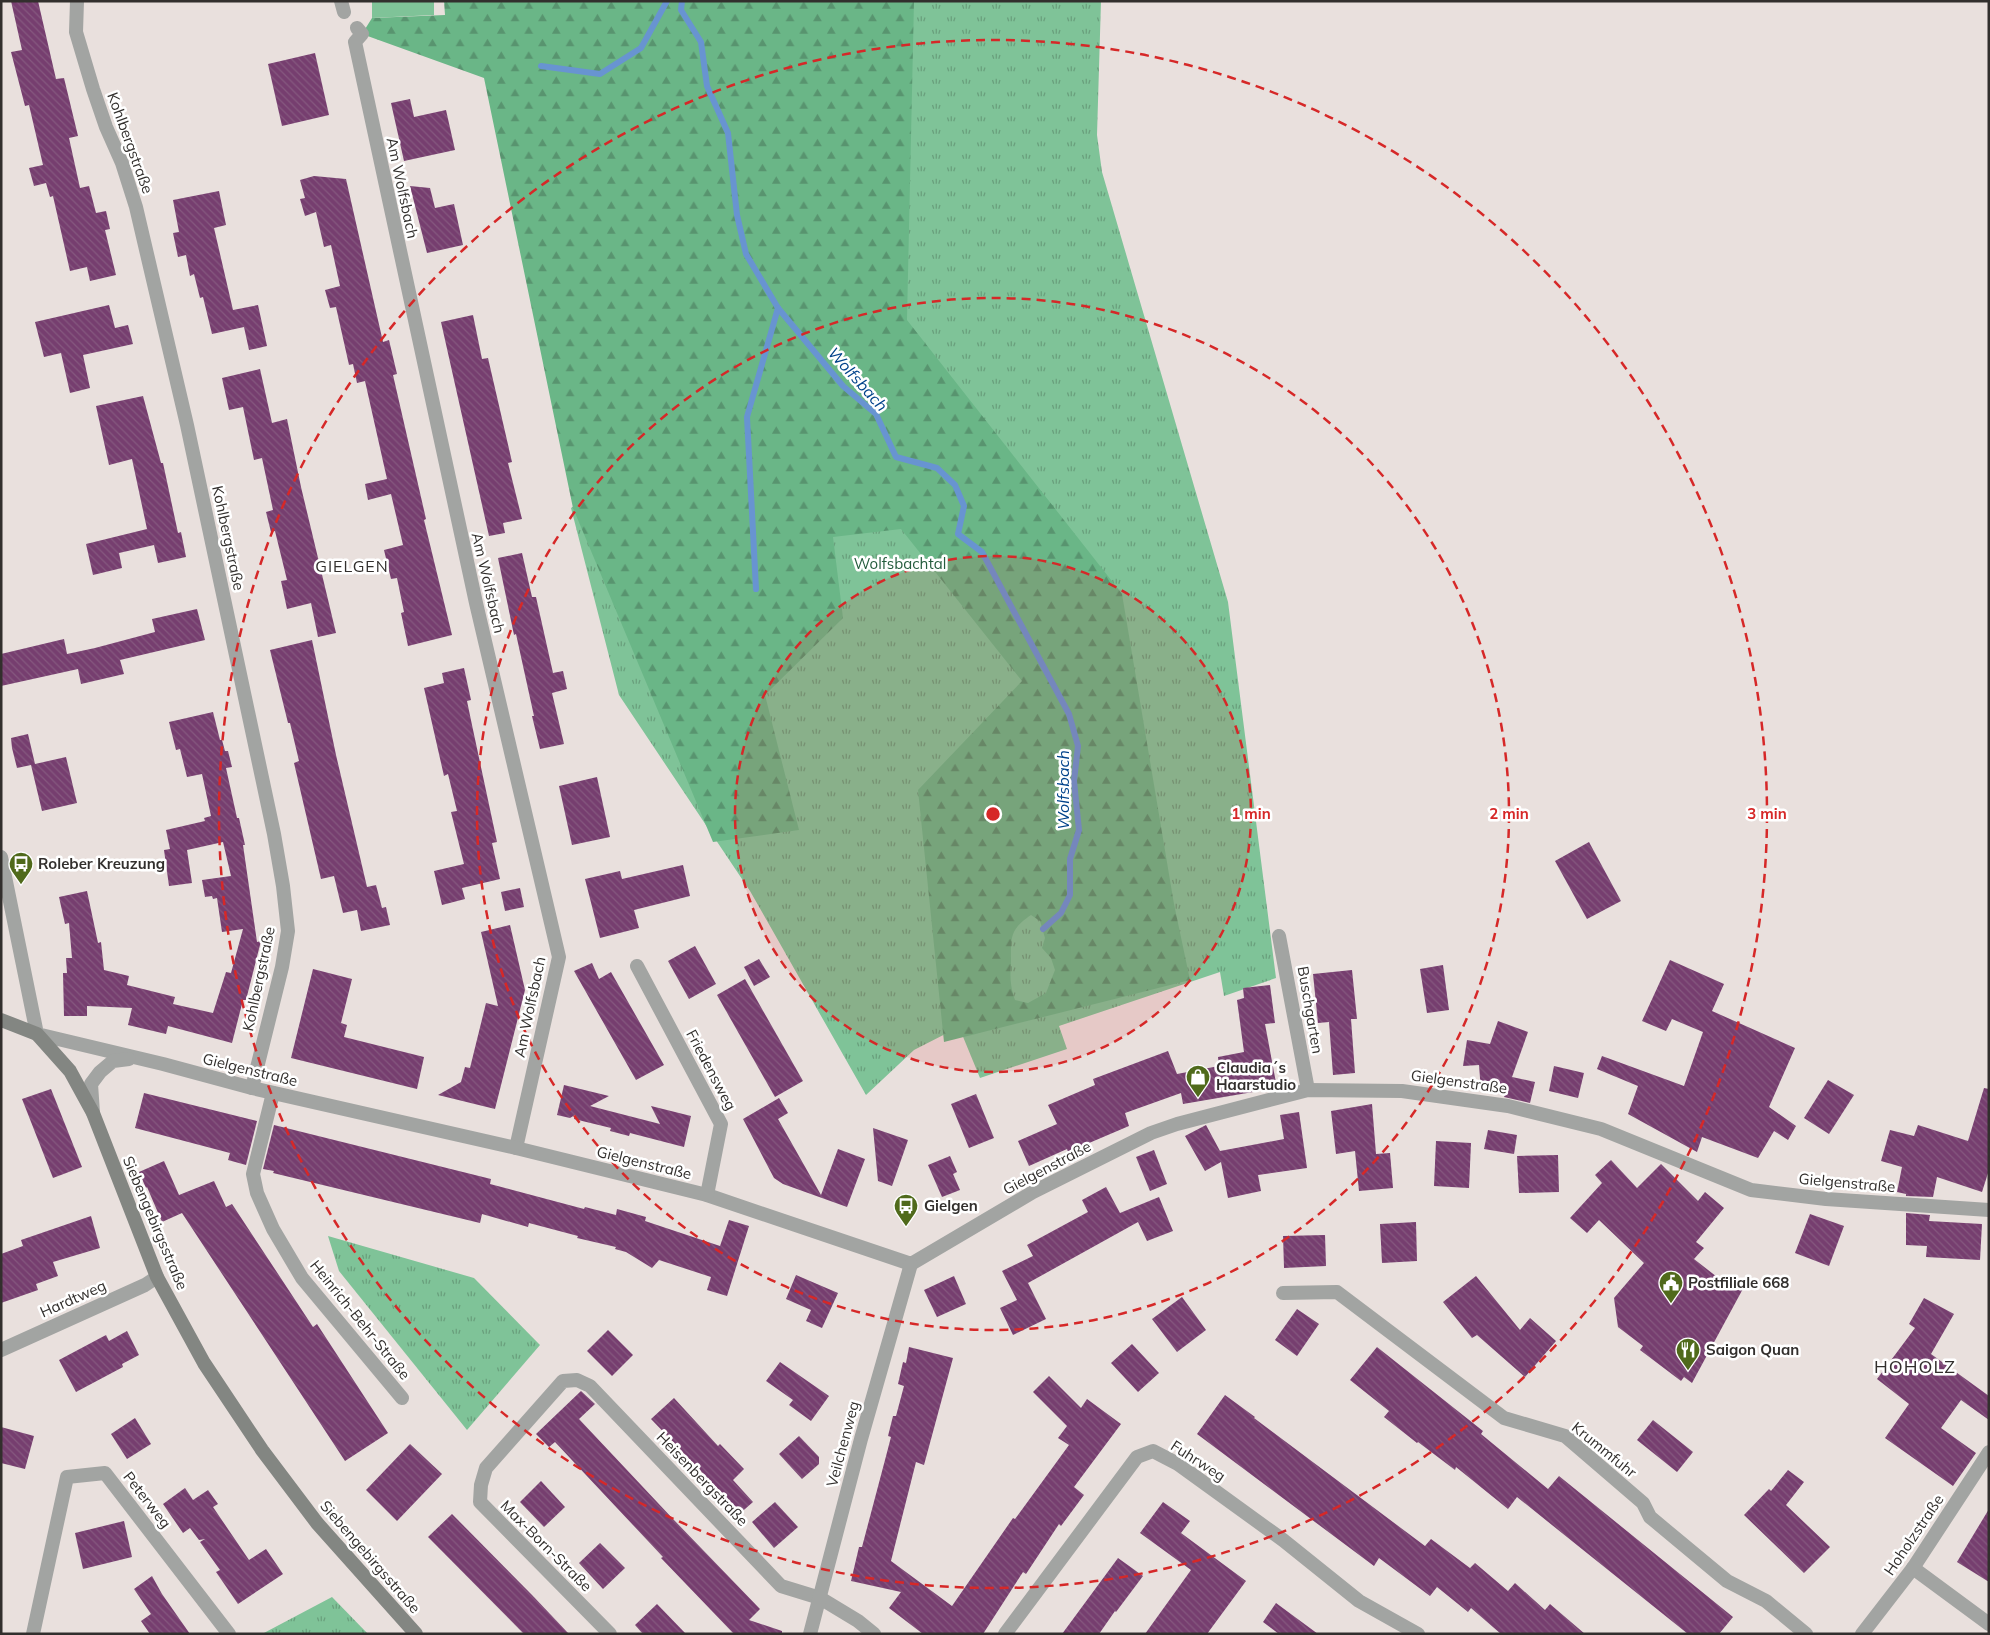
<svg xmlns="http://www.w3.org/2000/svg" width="1990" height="1635" font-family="Mulish,sans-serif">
<defs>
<pattern id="grass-tufts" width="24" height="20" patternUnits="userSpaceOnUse" patternTransform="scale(1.25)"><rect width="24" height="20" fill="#7fc398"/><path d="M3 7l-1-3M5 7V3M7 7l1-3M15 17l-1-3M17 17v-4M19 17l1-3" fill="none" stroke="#699f7c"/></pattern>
<pattern id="forest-firs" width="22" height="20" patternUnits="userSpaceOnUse" patternTransform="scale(1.25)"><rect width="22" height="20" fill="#6ab687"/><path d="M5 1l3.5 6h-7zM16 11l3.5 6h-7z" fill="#58946f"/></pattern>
<pattern id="building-back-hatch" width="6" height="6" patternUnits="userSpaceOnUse" patternTransform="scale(1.25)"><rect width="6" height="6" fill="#763e6f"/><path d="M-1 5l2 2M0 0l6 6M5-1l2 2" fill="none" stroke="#85587f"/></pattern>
</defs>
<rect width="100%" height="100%" fill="#e9e0dd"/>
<g fill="url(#grass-tufts)">
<polygon points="637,1 1101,1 1097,135 1102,172 1228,602 1276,978 1224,996 1220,972 1059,1026 1067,1049 980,1078 959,1027 914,1050 866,1095 750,891 619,695 571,508 588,496"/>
<polygon points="328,1236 474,1278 540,1345 467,1430 339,1271"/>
<polygon points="332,1597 368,1634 262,1634"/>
</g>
<path fill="url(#forest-firs)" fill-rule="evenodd" d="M444,1H914L907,320L1122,594L1174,904L1190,980L944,1042L918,790L1022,681L901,529L833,537L843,618L765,695L799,830L713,842L573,508L484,78L362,34L372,18L445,15ZM1031,915L1040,921L1045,938L1042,948L1051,958L1055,970L1046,993L1028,1003L1015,1000C1010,986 1010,976 1011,962C1011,938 1009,930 1031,915Z"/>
<polygon fill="#7fc398" points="372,1 434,1 434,15 372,18"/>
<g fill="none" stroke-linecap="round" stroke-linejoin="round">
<g stroke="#6894d1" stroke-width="6">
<polyline points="682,1 681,10 701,42 707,86 728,133 737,215 746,254 778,308 843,386 876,414 896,457 937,468 955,485 964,506 958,534 982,552 1069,714 1078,746 1074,781 1079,830 1070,859 1070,895 1061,913 1043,929"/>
<polyline points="541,66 600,74 641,48 667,1"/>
<polyline points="756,589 747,417 778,308"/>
</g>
</g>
<g fill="url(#building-back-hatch)">
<polygon points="11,1 38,1 56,79 64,78 78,136 69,138 80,188 89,186 96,213 106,211 110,229 105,230 116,275 90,281 87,267 70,271 53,196 50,197 46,183 34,186 29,168 43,165 29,105 25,106 11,52 22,50"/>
<polygon points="315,53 329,115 282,126 268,64"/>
<polygon points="410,99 414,117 446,110 455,150 404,161 391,103"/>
<polygon points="314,176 346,179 383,342 389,340 397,374 393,375 426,519 424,520 452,635 408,646 401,613 404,612 397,578 391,579 384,550 403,545 391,494 368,500 365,484 387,479 365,381 357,383 353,364 349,365 336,307 330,308 325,290 340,286 331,245 324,247 316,212 305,216 300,199 305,198 300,180"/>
<polygon points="410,186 430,188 435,208 454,204 463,245 427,253"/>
<polygon points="219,191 226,225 214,228 233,310 258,305 267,346 249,350 244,327 212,334 203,297 200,298 194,274 190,276 186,255 178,257 173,233 179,232 173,200"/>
<polygon points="109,305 115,328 128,325 133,344 83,355 90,388 70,393 61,353 44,357 35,322"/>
<polygon points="473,315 482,359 488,358 512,462 508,463 522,519 503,523 505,533 489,536 441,322"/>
<polygon points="260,369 272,423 287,419 301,487 336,633 318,637 311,603 287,609 281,581 287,580 275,531 271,532 266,512 273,510 262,458 254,460 243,407 229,410 222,378"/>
<polygon points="143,396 161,463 163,463 178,533 181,532 186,557 158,563 154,545 119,553 122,568 93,575 86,544 147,529 132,459 109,465 96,406"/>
<polygon points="522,553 532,597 536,597 553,673 563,671 567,689 552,693 564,744 540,749 532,716 534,716 516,634 514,635 498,558"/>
<polygon points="197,609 205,640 120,660 124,674 81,684 78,669 1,686 1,654 64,639 67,654 95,648 155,632 152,619"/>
<polygon points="312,640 336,755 367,887 376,885 382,908 386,907 390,925 361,931 357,910 343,913 334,876 321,879 294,763 299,761 290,723 288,723 270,650"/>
<polygon points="464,668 471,700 467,701 472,725 497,842 492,843 500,879 462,888 465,899 442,905 434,871 464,864 451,812 457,811 448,774 444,776 424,688 444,683 442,673"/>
<polygon points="213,712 220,740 222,740 225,751 228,751 232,767 226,768 237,818 239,818 245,845 243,845 257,942 261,941 246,1000 243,1000 232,1043 168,1026 166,1034 128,1025 132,1008 87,1006 87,1016 64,1016 63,973 67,973 66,958 72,958 69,923 65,924 59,897 87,891 98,943 101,942 104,970 129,976 127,985 175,997 173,1004 213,1013 226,972 231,973 243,929 222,932 217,898 213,899 212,896 205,897 202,880 231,876 223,842 187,850 192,883 169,886 164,850 170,849 166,830 205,821 204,818 211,816 202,774 187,777 180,749 176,750 169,722"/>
<polygon points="28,734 35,764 66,757 77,803 42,811 31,765 17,768 12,748 11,738"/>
<polygon points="597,777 610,837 572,845 559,786"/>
<polygon points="1589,842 1621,901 1587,919 1555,861"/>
<polygon points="683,865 690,896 634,910 639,928 600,938 585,879 620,871 622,879"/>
<polygon points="520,888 524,907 505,911 501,892"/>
<polygon points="510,925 525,990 495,1109 438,1095 461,1082 465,1067 470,1068 486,1003 498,1006 481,932"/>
<polygon points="695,946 716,984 689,999 668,961"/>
<polygon points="759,959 770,977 754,986 744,967"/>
<polygon points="1670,960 1724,984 1712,1011 1795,1048 1769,1107 1796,1126 1788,1140 1774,1131 1758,1158 1702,1137 1697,1152 1628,1114 1638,1086 1597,1069 1602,1056 1684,1086 1703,1032 1672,1019 1666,1031 1642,1021"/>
<polygon points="592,963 599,979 611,972 664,1065 636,1080 574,971"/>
<polygon points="1443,965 1449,1010 1427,1013 1420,969"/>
<polygon points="313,969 352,979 341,1023 347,1025 344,1037 424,1057 417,1089 291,1058"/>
<polygon points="1352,970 1357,1019 1351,1019 1355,1073 1333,1075 1329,1022 1318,1023 1313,974"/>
<polygon points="745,979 803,1081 775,1097 717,995"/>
<polygon points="1270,985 1275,1023 1265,1024 1277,1088 1183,1104 1181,1093 1125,1113 1129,1126 1068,1152 1067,1149 1029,1166 1018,1141 1057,1124 1048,1105 1095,1085 1093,1079 1168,1051 1177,1074 1219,1066 1218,1057 1244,1052 1237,1000 1244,998 1243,988"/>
<polygon points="1498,1021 1528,1032 1512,1077 1535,1082 1530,1103 1504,1097 1505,1095 1481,1091 1479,1065 1463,1066 1467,1040 1490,1044"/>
<polygon points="1554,1066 1584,1073 1578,1098 1549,1091"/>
<polygon points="1828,1080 1854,1095 1829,1134 1804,1118"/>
<polygon points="564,1085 609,1096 590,1106 660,1124 651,1106 691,1116 684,1147 630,1133 629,1136 610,1131 611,1128 574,1119 575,1115 570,1118 557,1115"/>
<polygon points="1984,1088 1989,1089 1989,1170 1982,1192 1937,1177 1933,1197 1906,1196 1906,1194 1897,1192 1902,1167 1881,1161 1890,1130 1914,1136 1918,1125 1968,1141"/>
<polygon points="51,1089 82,1167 53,1178 22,1099"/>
<polygon points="144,1093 257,1121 246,1165 228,1160 230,1153 135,1128"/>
<polygon points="976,1094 994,1138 969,1148 951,1104"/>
<polygon points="779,1098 788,1113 778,1119 821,1195 838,1149 865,1159 847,1207 783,1184 774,1178 743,1119"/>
<polygon points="1372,1104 1376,1154 1390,1153 1393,1188 1359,1191 1355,1151 1336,1154 1331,1111"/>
<polygon points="1299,1112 1307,1168 1258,1175 1261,1191 1228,1198 1221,1162 1205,1171 1185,1136 1206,1125 1220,1151 1284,1139 1280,1115"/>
<polygon points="274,1125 491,1179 490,1184 584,1209 585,1207 616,1215 617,1209 646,1217 645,1221 720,1246 729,1220 749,1226 727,1296 707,1290 711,1277 659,1260 652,1268 626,1252 615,1249 616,1247 577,1238 578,1236 529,1223 528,1227 482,1214 480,1223 273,1173 274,1171 263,1169"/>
<polygon points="873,1128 908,1140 892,1186 878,1181"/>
<polygon points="1488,1130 1517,1135 1514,1154 1484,1149"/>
<polygon points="1436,1141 1471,1143 1469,1188 1434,1186"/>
<polygon points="1154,1150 1167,1184 1150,1191 1136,1157"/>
<polygon points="1558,1155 1559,1192 1519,1193 1517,1156"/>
<polygon points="950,1156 957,1172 953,1174 960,1190 942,1197 928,1165"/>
<polygon points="1611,1160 1637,1188 1661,1164 1698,1201 1705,1192 1724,1208 1696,1242 1704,1248 1694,1259 1726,1284 1730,1277 1745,1285 1692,1383 1684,1377 1681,1381 1640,1350 1643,1346 1618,1327 1614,1298 1644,1263 1599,1220 1587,1233 1570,1218 1602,1183 1595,1175"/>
<polygon points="164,1161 179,1195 214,1181 226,1207 232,1204 313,1327 317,1324 388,1433 345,1461 182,1213 162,1222 147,1187 146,1188 139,1172"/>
<polygon points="1106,1187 1120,1213 1159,1197 1173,1231 1147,1241 1138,1222 1028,1283 1046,1319 1013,1335 1000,1308 1017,1300 1002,1271 1033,1256 1027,1245 1088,1212 1082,1200"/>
<polygon points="1906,1213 1930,1215 1929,1221 1982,1224 1980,1260 1926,1257 1927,1246 1906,1245"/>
<polygon points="1810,1214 1844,1226 1829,1266 1795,1253"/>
<polygon points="91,1216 100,1248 53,1262 58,1276 36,1284 38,1290 1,1303 1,1254 23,1246 21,1240"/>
<polygon points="1416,1222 1417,1261 1382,1263 1380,1224"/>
<polygon points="1325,1235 1326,1266 1284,1268 1283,1236"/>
<polygon points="796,1275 838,1293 822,1328 806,1321 811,1310 786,1299"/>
<polygon points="954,1276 966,1304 937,1317 924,1290"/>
<polygon points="1476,1276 1520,1330 1530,1318 1556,1341 1525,1377 1477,1335 1472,1338 1443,1302"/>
<polygon points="1182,1297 1206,1330 1177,1352 1152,1319"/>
<polygon points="1924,1298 1954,1314 1931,1354 1989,1396 1989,1420 1961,1400 1941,1428 1976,1453 1953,1486 1885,1438 1909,1404 1877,1379 1915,1328 1909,1324"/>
<polygon points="1297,1309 1319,1324 1297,1356 1275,1340"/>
<polygon points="608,1330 633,1355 612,1376 587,1351"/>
<polygon points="127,1331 139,1355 122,1364 123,1367 76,1392 59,1360 106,1335 109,1341"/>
<polygon points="1132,1344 1159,1373 1138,1392 1111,1363"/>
<polygon points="909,1347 953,1358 924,1465 916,1462 891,1561 952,1606 1013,1518 1015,1519 1069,1445 1058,1438 1067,1426 1033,1392 1049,1376 1081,1408 1087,1399 1121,1424 1074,1487 1084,1495 1061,1526 1059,1524 1026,1574 1023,1572 983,1634 923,1634 889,1608 901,1592 851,1581 859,1547 862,1547 885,1460 891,1437 888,1436 893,1416 896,1416 904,1386 898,1384 903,1362 906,1363"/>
<polygon points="1377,1347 1483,1431 1481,1434 1548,1489 1559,1476 1733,1617 1719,1634 1688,1634 1517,1497 1508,1509 1456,1467 1455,1470 1418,1442 1417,1443 1384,1417 1389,1411 1350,1380"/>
<polygon points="780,1362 829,1396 811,1421 789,1405 793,1400 766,1381"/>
<polygon points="581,1391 595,1404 579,1419 673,1519 760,1609 749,1620 782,1631 782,1634 734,1634 661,1558 663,1557 555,1442 549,1447 536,1434"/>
<polygon points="1225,1395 1255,1417 1254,1418 1425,1546 1431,1539 1470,1568 1475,1563 1508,1591 1515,1583 1545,1610 1550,1604 1585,1634 1501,1634 1471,1608 1468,1612 1437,1587 1430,1596 1379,1558 1374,1566 1197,1434"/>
<polygon points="674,1398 718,1446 720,1444 744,1469 733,1480 753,1502 737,1516 719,1496 722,1493 651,1419"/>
<polygon points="135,1418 151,1444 127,1459 111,1434"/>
<polygon points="1653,1420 1693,1452 1677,1472 1637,1440"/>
<polygon points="1,1427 34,1436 25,1469 1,1463"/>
<polygon points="799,1436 819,1457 819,1464 802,1479 779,1454"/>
<polygon points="410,1444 442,1474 397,1521 366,1490"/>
<polygon points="1788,1470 1804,1482 1786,1505 1830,1547 1804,1573 1744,1515 1769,1489 1771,1491"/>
<polygon points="541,1481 565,1507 544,1527 520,1502"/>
<polygon points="185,1488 193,1500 208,1490 218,1504 213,1507 249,1560 266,1549 283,1574 238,1604 216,1572 220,1570 200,1542 205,1539 199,1540 190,1528 183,1533 163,1504"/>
<polygon points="775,1502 798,1527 774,1548 752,1522"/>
<polygon points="1163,1502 1190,1521 1181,1533 1246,1581 1207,1634 1145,1634 1191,1570 1140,1533"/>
<polygon points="1989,1509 1989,1582 1957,1562"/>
<polygon points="452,1514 532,1595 569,1634 524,1634 428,1537"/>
<polygon points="124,1521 132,1557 83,1569 75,1533"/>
<polygon points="600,1543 625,1568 603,1589 579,1563"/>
<polygon points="1118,1558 1143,1576 1116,1612 1115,1611 1099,1634 1062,1634"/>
<polygon points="152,1576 162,1594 190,1634 150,1634 141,1621 151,1614 134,1589"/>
<polygon points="1276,1603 1318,1634 1279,1634 1263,1622"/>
<polygon points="657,1604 686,1634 643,1634 635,1625"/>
</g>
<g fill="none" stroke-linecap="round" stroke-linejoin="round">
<g stroke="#a2a4a2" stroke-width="14">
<polyline points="77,1 76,32 93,89 106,127 122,163 136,207 187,425 274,834 283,886 288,931 282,967 252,1088"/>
<polyline points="341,1 344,12"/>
<polyline points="357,28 362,34 355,42 476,603 559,957 516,1148"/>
<polyline points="1,857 37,1034 163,1064 252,1088 516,1148 707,1195 911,1264 1033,1192 1151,1133 1177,1124 1308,1090 1402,1091 1508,1106 1601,1129 1751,1190 1826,1199 1989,1210"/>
<polyline points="1279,936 1308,1090"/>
<polyline points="637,966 721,1124 707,1195"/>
<polyline points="273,1093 253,1174 257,1193 273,1229 302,1278 402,1398"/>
<polyline points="93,1113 91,1084 100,1072 113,1061 129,1059"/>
<polyline points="1283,1293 1337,1292 1504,1418 1565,1436 1643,1503 1650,1517 1727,1581 1766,1601 1806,1634"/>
<polyline points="1,1350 145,1285 157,1277"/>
<polyline points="1913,1568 1989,1624"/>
<polyline points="33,1634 67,1477 105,1473 229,1634"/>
<polyline points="610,1634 480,1502 481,1485 486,1468 563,1381 577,1380 590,1386 781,1586 820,1598 858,1621 874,1634"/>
<polyline points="810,1634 861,1439 911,1264"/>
<polyline points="1005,1634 1137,1457 1153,1451 1178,1464 1283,1540 1359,1601 1418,1634"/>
</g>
<polyline stroke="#a2a4a2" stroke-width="14" points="1862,1634 1913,1568 1989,1452"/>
<polyline stroke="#838682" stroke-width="14" points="1,1020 37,1034 70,1071 93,1113 157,1277 204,1363 262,1450 317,1523 416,1634"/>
</g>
<circle cx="993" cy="814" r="258" fill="#d62828" fill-opacity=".12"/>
<g fill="none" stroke="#d62828" stroke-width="2.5" stroke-dasharray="9 6">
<circle cx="993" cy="814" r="258"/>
<circle cx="993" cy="814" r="516"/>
<circle cx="993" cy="814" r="774"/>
</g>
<defs>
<symbol id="bus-pin" viewBox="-11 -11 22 30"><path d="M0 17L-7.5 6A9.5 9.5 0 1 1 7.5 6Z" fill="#506a1b" stroke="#fff"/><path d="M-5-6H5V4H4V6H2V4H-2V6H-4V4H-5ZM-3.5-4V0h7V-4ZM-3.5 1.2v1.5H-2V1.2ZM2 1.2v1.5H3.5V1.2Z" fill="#fff"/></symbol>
<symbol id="shop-pin" viewBox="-11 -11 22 30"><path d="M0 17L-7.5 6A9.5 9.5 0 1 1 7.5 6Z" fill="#506a1b" stroke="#fff"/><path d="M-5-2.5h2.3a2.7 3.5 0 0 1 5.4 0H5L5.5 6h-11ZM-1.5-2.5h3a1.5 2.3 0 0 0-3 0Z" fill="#fff"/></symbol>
<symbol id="civic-pin" viewBox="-11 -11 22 30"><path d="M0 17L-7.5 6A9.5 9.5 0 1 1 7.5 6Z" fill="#506a1b" stroke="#fff"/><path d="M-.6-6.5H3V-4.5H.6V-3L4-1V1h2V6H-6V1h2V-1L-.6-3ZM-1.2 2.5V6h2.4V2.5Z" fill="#fff"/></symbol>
<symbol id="restaurant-pin" viewBox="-11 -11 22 30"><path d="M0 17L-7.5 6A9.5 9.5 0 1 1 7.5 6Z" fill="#506a1b" stroke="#fff"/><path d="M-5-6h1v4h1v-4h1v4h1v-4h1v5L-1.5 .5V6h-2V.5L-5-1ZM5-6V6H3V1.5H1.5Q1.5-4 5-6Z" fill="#fff"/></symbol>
</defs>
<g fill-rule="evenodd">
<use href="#bus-pin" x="7" y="850" width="28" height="38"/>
<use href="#shop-pin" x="1184" y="1063" width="28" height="38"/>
<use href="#bus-pin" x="892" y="1192" width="28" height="38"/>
<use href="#civic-pin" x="1657" y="1269" width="28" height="38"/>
<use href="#restaurant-pin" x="1674" y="1336" width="28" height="38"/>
</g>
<g text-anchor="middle" stroke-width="5" stroke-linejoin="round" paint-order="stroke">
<g font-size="15" fill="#322f2d" stroke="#fff">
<text transform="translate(130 143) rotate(70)" y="5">Kohlbergstraße</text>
<text transform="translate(402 188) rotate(78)" y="5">Am Wolfsbach</text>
<text transform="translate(228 538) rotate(78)" y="5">Kohlbergstraße</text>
<text transform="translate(488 583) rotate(77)" y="5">Am Wolfsbach</text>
<text transform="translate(259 979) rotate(-78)" y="5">Kohlbergstraße</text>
<text transform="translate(530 1007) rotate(-78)" y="5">Am Wolfsbach</text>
<text transform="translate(1310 1010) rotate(80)" y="5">Buschgarten</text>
<text transform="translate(250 1070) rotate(14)" y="5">Gielgenstraße</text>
<text transform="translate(711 1070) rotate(62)" y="5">Friedensweg</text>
<text transform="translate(1459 1082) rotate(8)" y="5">Gielgenstraße</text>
<text transform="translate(644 1163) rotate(14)" y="5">Gielgenstraße</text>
<text transform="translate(1047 1168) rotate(-28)" y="5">Gielgenstraße</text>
<text transform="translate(1847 1183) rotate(5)" y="5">Gielgenstraße</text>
<text transform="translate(155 1223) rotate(67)" y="5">Siebengebirgsstraße</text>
<text transform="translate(73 1299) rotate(-24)" y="5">Hardtweg</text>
<text transform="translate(360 1320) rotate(51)" y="5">Heinrich-Behr-Straße</text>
<text transform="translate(843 1444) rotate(-75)" y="5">Veilchenweg</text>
<text transform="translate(1604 1450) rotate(39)" y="5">Krummfuhr</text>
<text transform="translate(1198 1461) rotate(33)" y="5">Fuhrweg</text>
<text transform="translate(702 1479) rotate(46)" y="5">Heisenbergstraße</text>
<text transform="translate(147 1500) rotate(52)" y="5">Peterweg</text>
<text transform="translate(1914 1535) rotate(-56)" y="5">Hoholzstraße</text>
<text transform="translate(546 1546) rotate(45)" y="5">Max-Born-Straße</text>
<text transform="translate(370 1557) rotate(49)" y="5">Siebengebirgsstraße</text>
</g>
<g font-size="15" fill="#245c3d" stroke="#fff">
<text x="900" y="569">Wolfsbachtal</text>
</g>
<g font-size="15" font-weight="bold" fill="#322f2d" stroke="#fff" text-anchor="start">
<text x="38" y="869">Roleber Kreuzung</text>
<text x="1216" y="1073">Claudia´s<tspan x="1216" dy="17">Haarstudio</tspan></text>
<text x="924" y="1211">Gielgen</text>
<text x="1688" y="1288">Postfiliale 668</text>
<text x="1706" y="1355">Saigon Quan</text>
</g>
<g font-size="16" font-style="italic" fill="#01428a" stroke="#fff">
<text transform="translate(858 379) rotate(48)" y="6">Wolfsbach</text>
<text transform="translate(1063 790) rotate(-90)" y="6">Wolfsbach</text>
</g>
<g font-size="16" letter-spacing="1" fill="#322f2d" stroke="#fff">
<text x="352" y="572">GIELGEN</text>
</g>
<g font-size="18" letter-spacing="1" fill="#322f2d" stroke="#fff">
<text x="1915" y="1373">HOHOLZ</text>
</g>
</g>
<circle cx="993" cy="814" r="8" fill="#d62828" stroke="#fff" stroke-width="2.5"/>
<g font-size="15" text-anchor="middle" font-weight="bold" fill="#d62828" stroke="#fff" stroke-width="5" stroke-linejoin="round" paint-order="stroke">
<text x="1251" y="819">1 min</text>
<text x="1509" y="819">2 min</text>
<text x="1767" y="819">3 min</text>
</g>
<rect width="1990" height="1635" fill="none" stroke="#322f2d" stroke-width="5"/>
</svg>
